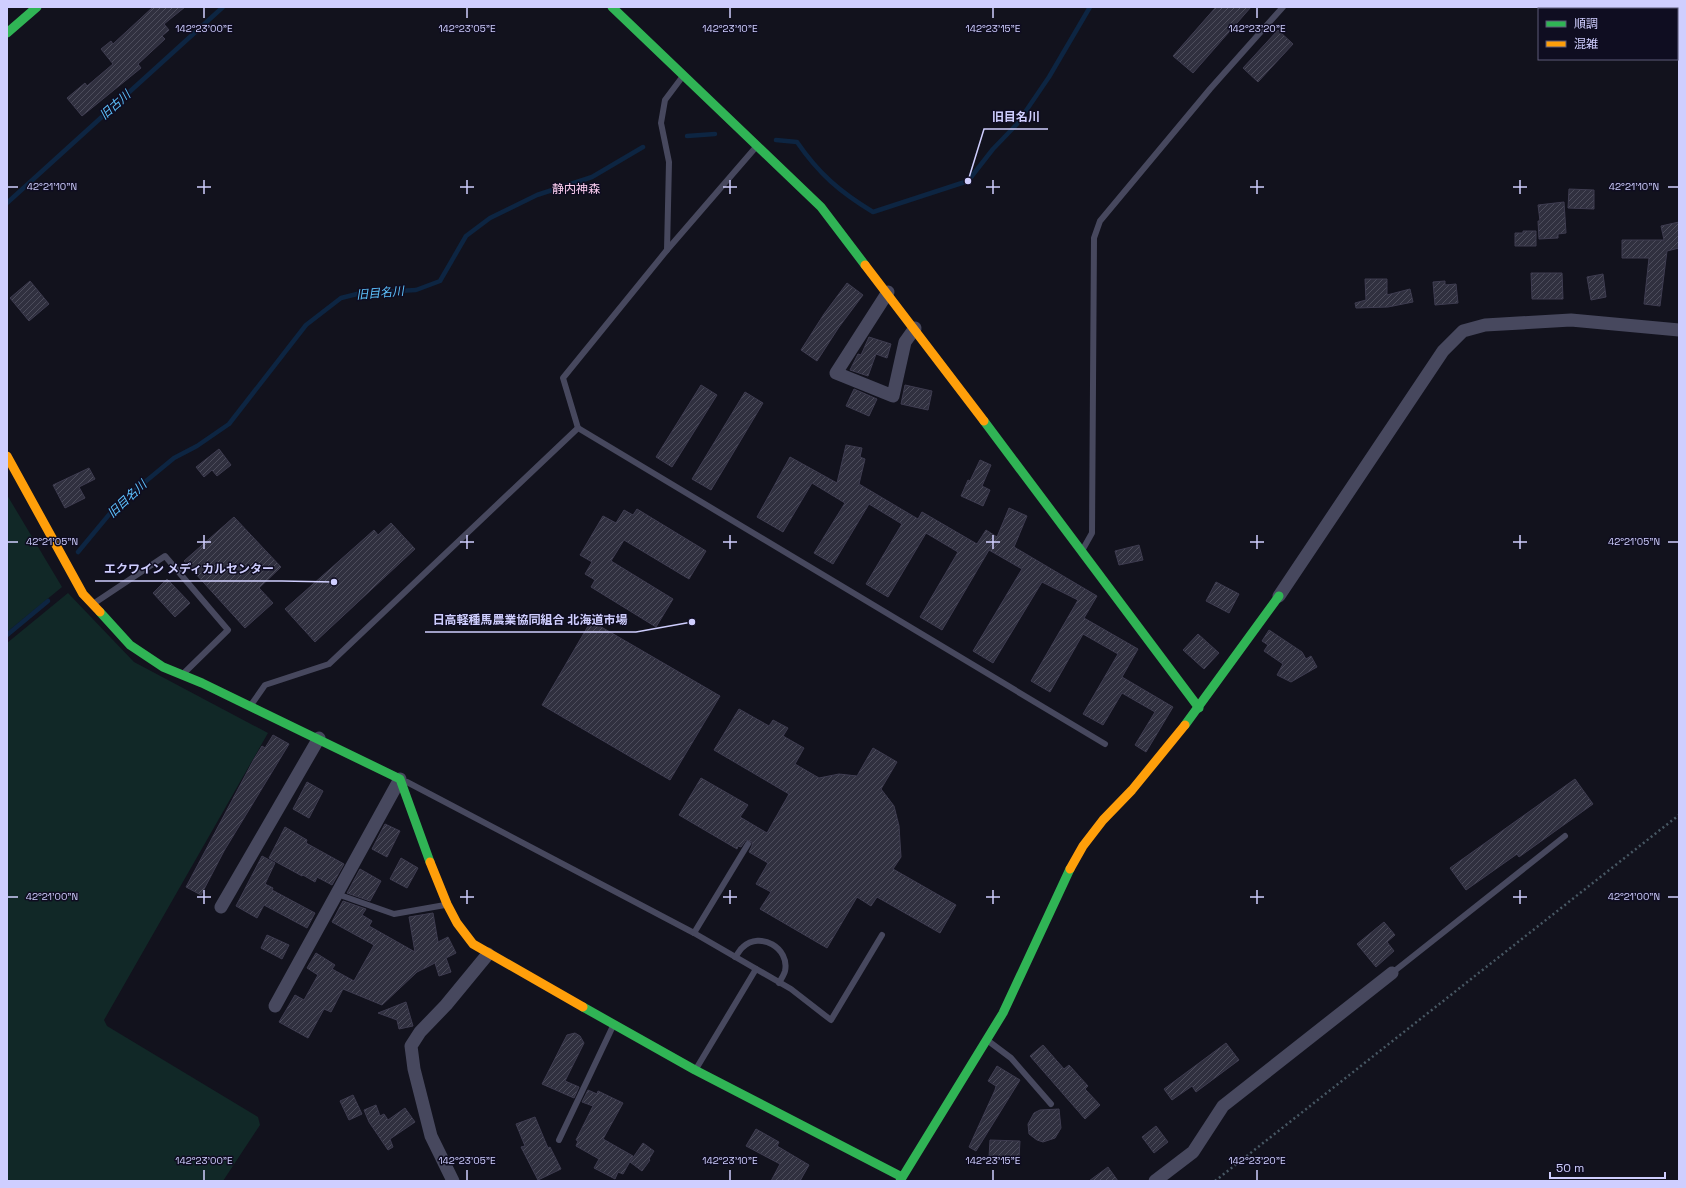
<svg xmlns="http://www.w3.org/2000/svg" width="1686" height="1188" font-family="'Space Grotesk','Noto Sans JP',sans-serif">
<defs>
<pattern id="building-hatch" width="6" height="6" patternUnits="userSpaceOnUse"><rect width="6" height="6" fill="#30303f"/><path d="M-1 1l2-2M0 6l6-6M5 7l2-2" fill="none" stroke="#4d4d5c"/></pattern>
</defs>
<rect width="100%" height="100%" fill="#12121d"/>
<g fill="#112827">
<polygon points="7,495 62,587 7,632"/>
<polygon points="68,593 134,662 268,733 104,1020 107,1026 258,1117 260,1125 223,1181 7,1181 7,643"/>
</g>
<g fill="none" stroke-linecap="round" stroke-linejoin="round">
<g stroke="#0d2542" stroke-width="4.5">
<polyline points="687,136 715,134"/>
<path d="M776,140L797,142C819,174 840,192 873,212L968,181L993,149L1017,124L1049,77L1090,7"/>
<polyline points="7,203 223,7"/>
<polyline points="78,552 117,505 174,458 197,446 229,424 306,325 341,298 361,293 416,290 440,281 466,236 490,218 537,195 592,177 643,147"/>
<polyline points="7,635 48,601"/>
</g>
</g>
<g fill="url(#building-hatch)" stroke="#3e3c50">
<polygon points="153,7 185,7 164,24 169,30 162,36 165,39 138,64 141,68 82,116 67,98 85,83 87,86 113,64 101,49 111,41 113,44"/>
<polygon points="1216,7 1251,7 1193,73 1173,56"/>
<polygon points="1278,30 1293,44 1258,82 1243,68"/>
<polygon points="1569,189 1594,190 1594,209 1568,208"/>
<polygon points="1564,202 1566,233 1558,234 1558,238 1539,239 1538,221 1540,221 1538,205"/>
<polygon points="1679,222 1679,248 1667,251 1660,306 1644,304 1649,258 1622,258 1622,240 1664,240 1661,226"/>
<polygon points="1523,231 1536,231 1536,246 1515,246 1515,233 1523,233"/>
<polygon points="1531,273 1562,273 1563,299 1532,299"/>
<polygon points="1603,274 1606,297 1591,300 1587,277"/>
<polygon points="1365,279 1387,279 1387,295 1410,289 1413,302 1388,307 1356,308 1355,303 1366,300"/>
<polygon points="30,281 49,304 29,321 10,298"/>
<polygon points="1445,281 1445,285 1456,284 1458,303 1435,305 1433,282"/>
<polygon points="847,283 863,295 839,327 817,361 801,350 824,314"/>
<polygon points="869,337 891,344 887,358 876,354 868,376 850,370 858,354 861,355"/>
<polygon points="701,385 717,395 672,467 656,457"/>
<polygon points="905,385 932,391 928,410 901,404"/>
<polygon points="854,389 877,399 869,416 846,406"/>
<polygon points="745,392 763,403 711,490 692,479"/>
<polygon points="846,445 862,448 860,457 865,459 859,484 918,519 922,512 977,544 986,530 997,537 1009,508 1027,516 1014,547 1097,596 1084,618 1138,649 1122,677 1173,707 1146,752 1135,745 1155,712 1122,693 1103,725 1083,714 1118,654 1083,634 1050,692 1031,681 1078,600 1042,582 993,663 973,651 1022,569 989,550 942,630 920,617 958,552 926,533 888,597 866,584 902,524 869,504 833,564 814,553 845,503 812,483 783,532 757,517 790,457 837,483"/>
<polygon points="219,449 231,465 217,476 212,470 204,477 196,467"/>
<polygon points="980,460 991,465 982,486 990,490 983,506 961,496 968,480 970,481"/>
<polygon points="89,468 95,479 79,487 85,498 65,508 53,485"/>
<polygon points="637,509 706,551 689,579 624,540 611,561 673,599 656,627 591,587 595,580 585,574 592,562 580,555 603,516 616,523 624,510 633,515"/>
<polygon points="234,517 281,567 259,588 273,603 245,628 184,561"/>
<polygon points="391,523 415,549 315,642 285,609 374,530 378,535"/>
<polygon points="1139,545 1143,560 1119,565 1115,551"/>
<polygon points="167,579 190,603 175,617 153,593"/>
<polygon points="1216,582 1239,594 1229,613 1206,601"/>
<polygon points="591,621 720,696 670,780 542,705"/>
<polygon points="1269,630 1302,652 1306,659 1311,656 1317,667 1291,682 1277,675 1283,664 1264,651 1268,645 1262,641"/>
<polygon points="1198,634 1219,653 1204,669 1183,650"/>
<polygon points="739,709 769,726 773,720 788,728 783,736 804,748 795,764 819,778 839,774 857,776 873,748 897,762 881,789 894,806 899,826 901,857 893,869 956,905 940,933 877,897 871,906 857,897 827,948 760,909 771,892 756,884 768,863 749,852 752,846 752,842 746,840 741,847 738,846 737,849 679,815 701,778 748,805 740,817 767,833 789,794 714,750"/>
<polygon points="273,735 289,744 224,851 201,895 186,887 254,759 262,746 265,748"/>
<polygon points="1575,779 1593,804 1519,857 1517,854 1466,890 1450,868"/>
<polygon points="307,782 323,791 309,818 293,809"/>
<polygon points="385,824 400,831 387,857 372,849"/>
<polygon points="285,827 307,840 306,843 344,864 332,885 317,877 315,882 303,875 302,876 269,858"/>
<polygon points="262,856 275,863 265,884 273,888 272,890 315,913 307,928 264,905 257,918 236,906"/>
<polygon points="401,858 418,868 407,888 390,879"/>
<polygon points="360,869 381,881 370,901 347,893"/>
<polygon points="343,901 366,909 362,915 372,921 369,926 415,952 409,917 433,913 438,942 448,937 456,953 446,958 451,972 439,976 435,963 417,972 382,1005 343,989 331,1012 324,1009 308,1038 279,1022 295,995 304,1000 318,975 307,968 316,953 335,965 332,969 354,981 374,945 332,922"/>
<polygon points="1384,922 1395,935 1387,942 1394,951 1376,967 1357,944"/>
<polygon points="267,935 289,945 282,959 261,948"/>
<polygon points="406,1002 413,1026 399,1029 397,1020 378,1013"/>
<polygon points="575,1033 580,1036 584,1043 565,1081 579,1087 574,1098 542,1084 567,1035"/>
<polygon points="1226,1043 1239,1060 1196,1092 1192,1086 1172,1100 1164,1089"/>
<polygon points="1043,1045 1064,1069 1069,1065 1088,1086 1085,1089 1100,1105 1085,1119 1030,1056"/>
<polygon points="997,1066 1020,1080 976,1151 969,1147 995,1090 996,1086 988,1081"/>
<polygon points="588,1090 597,1094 598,1091 623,1103 603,1139 633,1156 623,1174 618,1172 615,1179 594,1168 599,1159 576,1146 578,1141 576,1140 593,1106 582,1102"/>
<polygon points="353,1095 362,1114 349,1120 340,1101"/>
<polygon points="376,1105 380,1116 384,1114 388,1120 405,1108 415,1122 390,1139 393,1147 388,1150 369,1122 364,1110"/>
<polygon points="1059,1109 1061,1128 1055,1138 1043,1142 1037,1140 1029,1134 1028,1124 1034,1113 1040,1110"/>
<polygon points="535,1117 548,1148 550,1147 561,1169 538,1180 521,1147 525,1146 516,1124"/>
<polygon points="1156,1126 1168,1142 1154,1153 1142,1137"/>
<polygon points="756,1129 779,1142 777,1146 809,1165 800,1181 771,1181 780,1164 746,1146"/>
<polygon points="990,1140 1020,1141 1019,1158 989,1157"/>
<polygon points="643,1143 654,1151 649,1159 650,1160 642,1171 630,1162"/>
<polygon points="1108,1167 1118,1181 1089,1181"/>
</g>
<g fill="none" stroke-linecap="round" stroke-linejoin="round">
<polyline stroke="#485864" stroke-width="2.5" stroke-dasharray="2 3" stroke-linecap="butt" points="1215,1181 1679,815"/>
<g stroke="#47485e" stroke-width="6">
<polyline points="667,250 756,147"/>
<polyline points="578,428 563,378 667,250 669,162 661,123 665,100 683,76"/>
<polyline points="1083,549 1092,533 1094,238 1100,221 1210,89 1283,7"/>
<polyline points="93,604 165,556 228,630 183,674"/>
<polyline points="251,705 265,685 329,664 578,428 1105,744"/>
<polyline points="407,782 694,933 748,844"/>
<polyline points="337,894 394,914 445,905"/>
<polyline points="694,933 791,989 831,1020 882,935"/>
<path d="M735,957C738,954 740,949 743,947C760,931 790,948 785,971C784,975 781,979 779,983"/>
<polyline points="1392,973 1565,836"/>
<polyline points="987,1040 1011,1058 1051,1104"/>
<polyline points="696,1069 756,969"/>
<polyline points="559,1140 613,1026"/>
</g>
<g stroke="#47485e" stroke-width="13">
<polyline points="888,292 836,373 893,396 905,342 915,328"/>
<polyline points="1279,596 1443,351 1463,331 1485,325 1571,320 1679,330"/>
<polyline points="221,907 319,738"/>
<polyline points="275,1006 400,779"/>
<polyline points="453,1181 431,1136 414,1069 411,1046 420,1032 446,1005 488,954"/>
<polyline points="1155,1181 1193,1152 1223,1106 1392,973"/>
</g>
<g stroke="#30b455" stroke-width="9">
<polyline points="612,7 821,207 865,265"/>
<polyline points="7,33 37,7"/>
<polyline points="984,421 1199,708"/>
<polyline points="100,612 130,645 163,667 202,683 400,779 430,862"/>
<polyline points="1185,725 1279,596"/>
<polyline points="583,1007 695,1070 902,1177"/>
<polyline points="900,1181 1003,1013 1070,869"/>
</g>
<g stroke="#ff9f0a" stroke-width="9">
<polyline points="865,265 984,421"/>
<polyline points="7,456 83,594 100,612"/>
<polyline points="430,862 447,904 457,923 473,944 583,1007"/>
<polyline points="1070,869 1083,846 1103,820 1132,790 1185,725"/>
</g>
</g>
<path fill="none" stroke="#cfcefe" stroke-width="1.5" d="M204,8V18M467,8V18M730,8V18M993,8V18M1257,8V18M204,180V194M467,180V194M730,180V194M993,180V194M1257,180V194M1520,180V194M8,187H18M197,187H211M460,187H474M723,187H737M986,187H1000M1250,187H1264M1513,187H1527M1668,187H1678M204,535V549M467,535V549M730,535V549M993,535V549M1257,535V549M1520,535V549M8,542H18M197,542H211M460,542H474M723,542H737M986,542H1000M1250,542H1264M1513,542H1527M1668,542H1678M204,890V904M467,890V904M730,890V904M993,890V904M1257,890V904M1520,890V904M8,897H18M197,897H211M460,897H474M723,897H737M986,897H1000M1250,897H1264M1513,897H1527M1668,897H1678M204,1170V1180M467,1170V1180M730,1170V1180M993,1170V1180M1257,1170V1180"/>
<g text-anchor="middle" stroke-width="3" stroke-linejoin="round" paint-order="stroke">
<g font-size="12" font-style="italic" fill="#5dc2fd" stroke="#0f0d21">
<text transform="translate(115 105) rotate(-42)" y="4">旧古川</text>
<text transform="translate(380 293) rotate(-5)" y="4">旧目名川</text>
<text transform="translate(127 499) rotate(-43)" y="4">旧目名川</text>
</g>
<g font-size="12" fill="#fed0f2" stroke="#0f0d21">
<text x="576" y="193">静内神森</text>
</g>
</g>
<g font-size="10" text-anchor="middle" fill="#cfcefe" stroke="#0f0d21" stroke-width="3" stroke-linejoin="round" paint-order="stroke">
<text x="204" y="32">142°23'00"E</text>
<text x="467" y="32">142°23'05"E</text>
<text x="730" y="32">142°23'10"E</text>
<text x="993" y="32">142°23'15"E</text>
<text x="1257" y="32">142°23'20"E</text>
<text x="52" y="190">42°21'10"N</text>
<text x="1634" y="190">42°21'10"N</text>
<text x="52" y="545">42°21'05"N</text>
<text x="1634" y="545">42°21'05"N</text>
<text x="52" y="900">42°21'00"N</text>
<text x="1634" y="900">42°21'00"N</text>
<text x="204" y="1164">142°23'00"E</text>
<text x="467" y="1164">142°23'05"E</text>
<text x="730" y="1164">142°23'10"E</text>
<text x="993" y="1164">142°23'15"E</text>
<text x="1257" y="1164">142°23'20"E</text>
</g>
<path fill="none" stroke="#cfcefe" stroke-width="1.5" d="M968 181L984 129H1048M334 582L282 581H95M692 622L636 632H425"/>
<g fill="#cfcefe" stroke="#0f0d21" stroke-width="1.5">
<circle cx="968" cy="181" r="4"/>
<circle cx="334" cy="582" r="4"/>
<circle cx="692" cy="622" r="4"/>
</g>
<g font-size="12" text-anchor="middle" font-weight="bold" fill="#cfcefe" stroke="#0f0d21" stroke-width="3" stroke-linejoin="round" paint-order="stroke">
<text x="1016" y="121">旧目名川</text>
<text x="189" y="573">エクワイン メディカルセンター</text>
<text x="530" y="624">日高軽種馬農業協同組合 北海道市場</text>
</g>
<rect width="1686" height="1188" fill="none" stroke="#cfcefe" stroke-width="16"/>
<rect x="1538" y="8" width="140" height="52" fill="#0f0d21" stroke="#5c5a79"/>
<rect x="1546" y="21" width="20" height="6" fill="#30b455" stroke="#5c5a79"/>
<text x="1574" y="28" font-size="12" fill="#cfcefe">順調</text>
<rect x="1546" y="41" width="20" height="6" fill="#ff9f0a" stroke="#5c5a79"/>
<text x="1574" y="48" font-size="12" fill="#cfcefe">混雑</text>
<path d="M1550 1172v6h115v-6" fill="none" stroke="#cfcefe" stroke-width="2"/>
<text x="1556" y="1172" font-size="12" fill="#cfcefe" stroke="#0f0d21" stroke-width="3" paint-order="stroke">50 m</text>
</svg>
